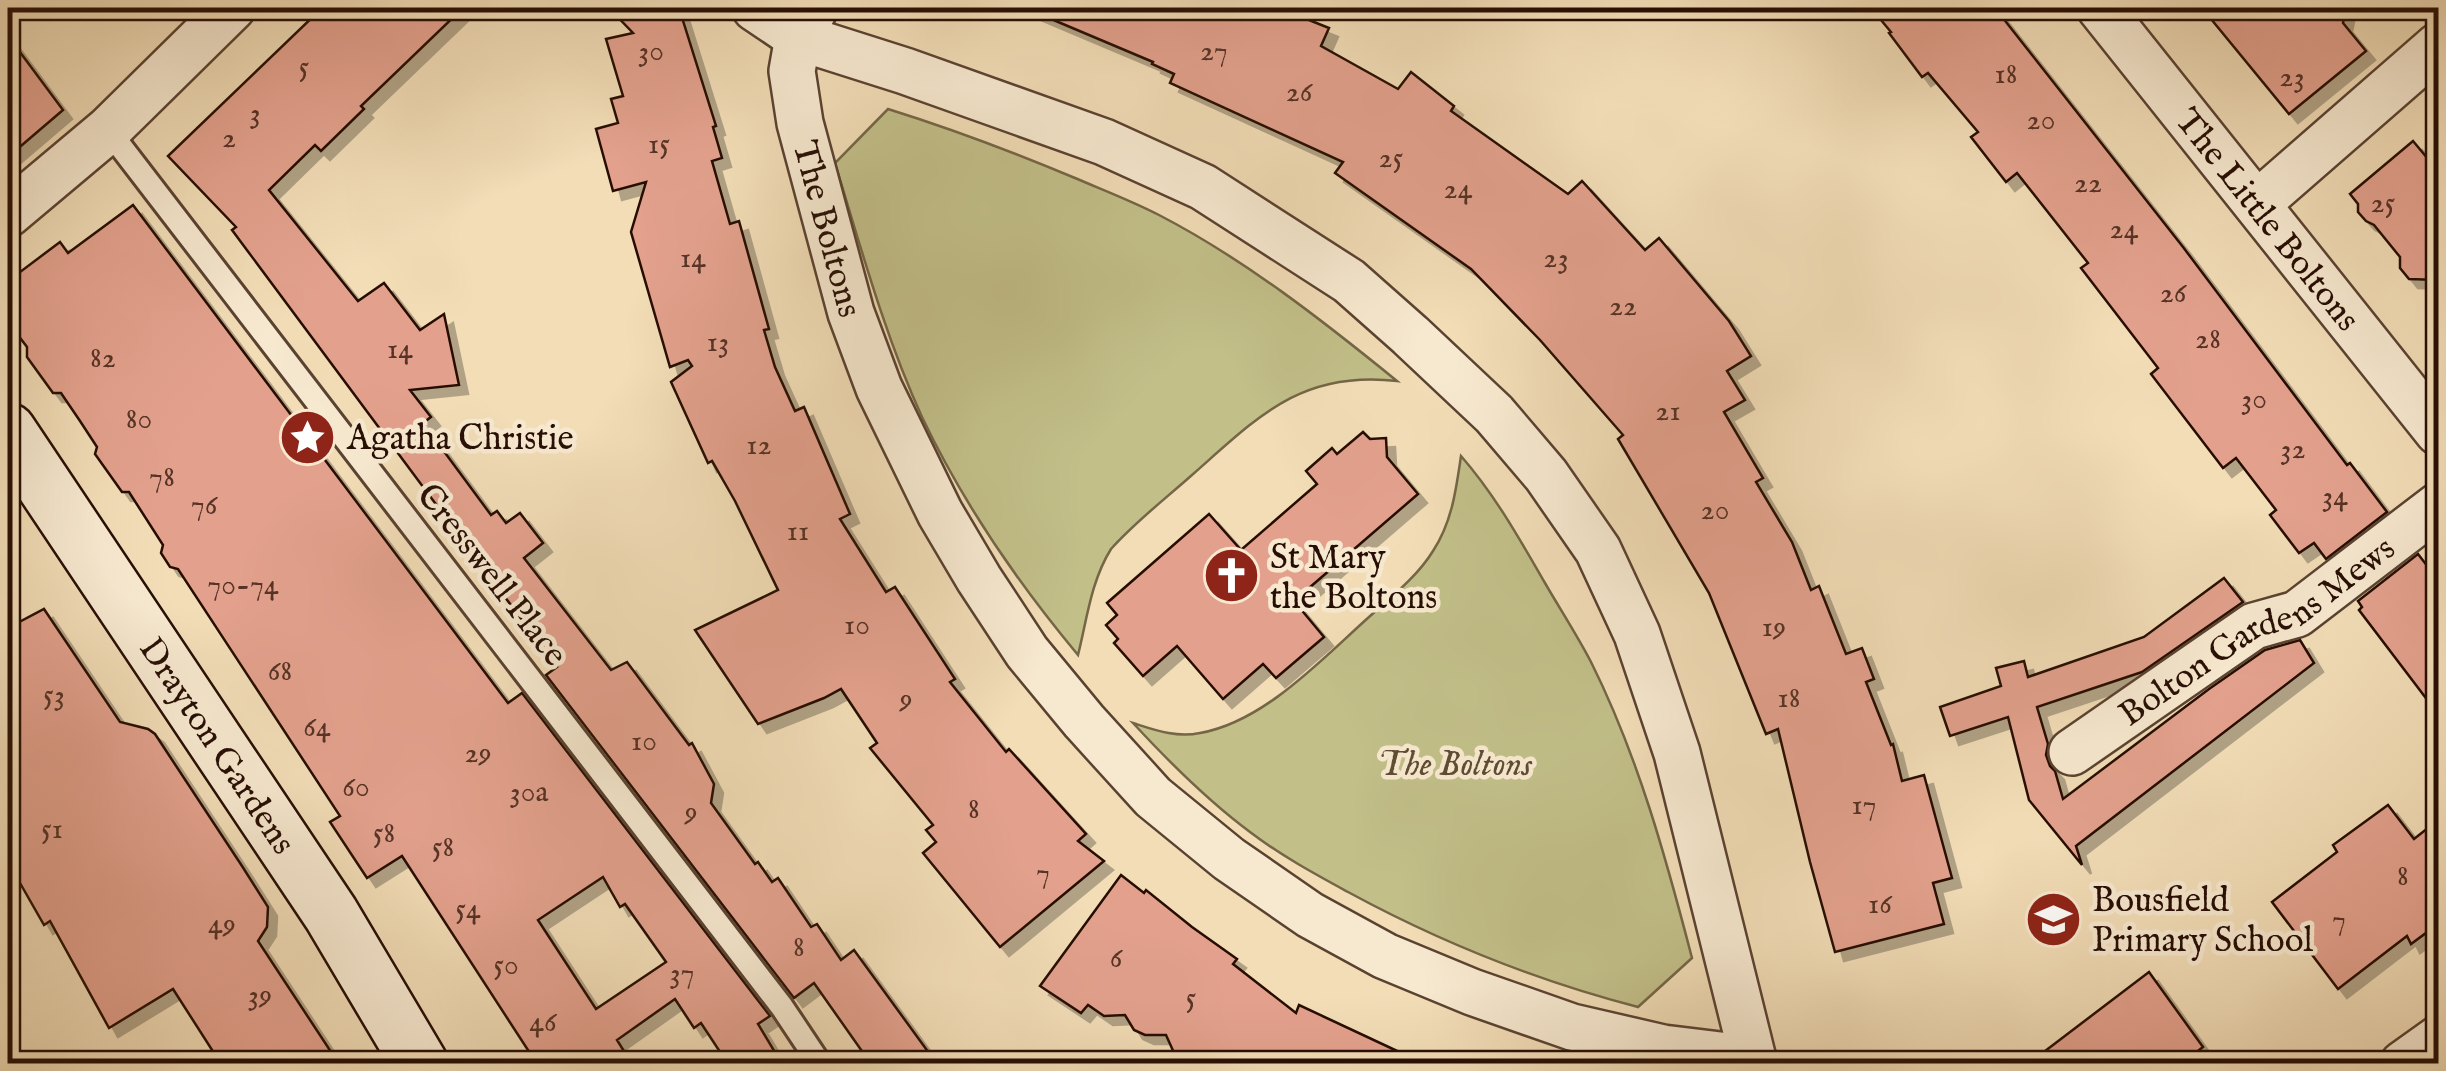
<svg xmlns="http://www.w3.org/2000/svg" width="2446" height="1071" font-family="'IM FELL English',serif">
<defs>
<filter id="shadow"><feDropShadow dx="9" dy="9" stdDeviation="0" flood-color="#0004"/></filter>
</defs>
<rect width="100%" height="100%" fill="#f2ddb7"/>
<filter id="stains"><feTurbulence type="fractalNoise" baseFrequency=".002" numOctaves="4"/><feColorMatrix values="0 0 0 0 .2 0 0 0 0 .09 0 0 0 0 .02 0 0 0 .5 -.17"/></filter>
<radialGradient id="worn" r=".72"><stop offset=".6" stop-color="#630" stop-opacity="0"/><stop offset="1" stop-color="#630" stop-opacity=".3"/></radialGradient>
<g fill="#c2bf89" stroke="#746646" stroke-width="2.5">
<path d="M888,109C952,129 1013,152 1075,178C1103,190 1132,201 1159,215C1244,259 1322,320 1397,381C1301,370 1258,417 1192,475C1165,499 1135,522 1111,549C1091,581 1087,619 1078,655C1017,582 963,503 922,417C885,336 861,248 835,163Z"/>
<path d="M1461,456C1495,495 1519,538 1545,583C1560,609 1577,635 1591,662C1638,756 1666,858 1692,958L1638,1007C1534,980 1442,943 1348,892C1315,874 1280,855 1250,832C1207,800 1169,762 1133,723C1155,730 1176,738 1200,733C1264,722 1322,659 1369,617C1391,597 1417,577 1433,551C1452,522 1456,490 1461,456Z"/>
</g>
<g fill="#e3a18d" stroke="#270e04" stroke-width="2.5" fill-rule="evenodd" filter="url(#shadow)">
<polygon points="322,8 463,8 361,106 364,109 321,151 315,145 269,190 358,301 384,283 420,330 444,314 459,385 410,390 431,417 423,423 491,515 497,511 506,523 520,513 543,543 524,558 611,670 627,662 689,745 692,743 714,784 711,803 755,864 758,862 772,882 778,878 811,927 817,924 841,960 854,950 937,1064 871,1064 814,983 794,998 546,675 557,667 232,230 236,227 168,156"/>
<polygon points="609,8 679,8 716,126 713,127 722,158 712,161 730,224 739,221 769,329 764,330 775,367 795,411 804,407 850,514 840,519 886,592 895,587 955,679 950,682 1006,752 1009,749 1086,834 1078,841 1104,861 1000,947 923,853 936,842 926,830 933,825 870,748 877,743 841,689 824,698 758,724 695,630 778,590 735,501 712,461 708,463 671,382 692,366 688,360 670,367 631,232 646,182 613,191 596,129 618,123 611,99 623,96 606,39 633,33"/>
<polygon points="1025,8 1279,8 1329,28 1321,46 1398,89 1411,72 1454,106 1451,111 1568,194 1582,181 1645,250 1659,238 1729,321 1751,356 1727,371 1745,400 1724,412 1763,478 1756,482 1792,542 1811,590 1819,586 1846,654 1862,648 1874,679 1866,682 1891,745 1893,744 1902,781 1924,775 1952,878 1933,883 1944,924 1835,952 1810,862 1778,729 1766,734 1709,593 1618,439 1623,435 1540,340 1471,269 1335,173 1343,162 1170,83 1174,74 1152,64 1153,62"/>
<polygon points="1871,8 1995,8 2183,247 2347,465 2350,463 2387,512 2326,559 2314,543 2299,553 2270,515 2276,510 2236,458 2223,468 2151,374 2158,368 2081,268 2088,263 2017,173 2006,182 1971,137 1978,132 1928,73 1922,77 1889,33 1891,32"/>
<polygon points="2202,8 2346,8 2343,23 2366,51 2289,114"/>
<polygon points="8,36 63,110 8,157"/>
<polygon points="2413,141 2438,171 2438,280 2409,279 2400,268 2400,257 2374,225 2366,221 2358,212 2358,204 2350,194"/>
<path d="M133,205L508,703L522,693L770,1016L758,1024L782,1064H728L701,1023L694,1028L675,999L617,1040L632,1064H537L402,856L367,878L330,822L340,816L178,569L170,567L161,553L163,545L129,492H122L95,454L97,447L80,421L61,393H53L27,357V347L8,322V281L60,242L68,253ZM603,877L620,907L625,904L666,962L596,1009L538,920Z"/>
<polygon points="1363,432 1370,439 1386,438 1387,457 1418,494 1294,601 1324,637 1276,678 1263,664 1223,699 1177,646 1143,676 1114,643 1118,639 1106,625 1117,615 1107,603 1209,514 1241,550 1317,484 1306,471 1332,448 1337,454"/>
<polygon points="2418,554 2428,567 2438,570 2438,714 2359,610 2362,607 2358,601"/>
<polygon points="2224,578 2243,602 2142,672 2037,707 2048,744 2046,755 2050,766 2055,771 2063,799 2209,689 2265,650 2300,640 2314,663 2076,846 2082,865 2029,800 2008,717 1950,736 1940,707 2001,686 1996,668 2024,661 2028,677 2144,637"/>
<polygon points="44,609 120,722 148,729 155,734 242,866 268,907 267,927 258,941 339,1064 221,1064 173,989 109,1028 50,921 44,925 8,862 8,628"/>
<polygon points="2388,805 2414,839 2438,820 2438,924 2411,944 2407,936 2338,989 2272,902 2337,852 2333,845"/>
<polygon points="1121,875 1144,893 1146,890 1192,927 1237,959 1233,964 1296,1013 1299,1005 1425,1064 1179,1064 1166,1035 1145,1035 1134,1030 1125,1015 1104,1016 1088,1005 1081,1013 1040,986"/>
<polygon points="2149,972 2203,1047 2181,1064 2028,1064"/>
</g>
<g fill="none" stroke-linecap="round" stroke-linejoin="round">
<defs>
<polyline id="lane" points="108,130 782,1007 820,1064"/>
<g id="street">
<polyline points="755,8 798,37 905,71 1104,142 1203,187 1349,281 1410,335 1494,414 1546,475 1598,550 1637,634 1677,753 1753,1059 1756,1064"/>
<path id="s1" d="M815,8L798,37L792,71L800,123L851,313L879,388L940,513L979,579L1027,652L1084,721L1153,797L1229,859L1310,915L1385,956L1472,992L1572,1027L1663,1048L1753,1059"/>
<path id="s2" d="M2100,8L2438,432"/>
<polyline points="2257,204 2438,46"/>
<polyline points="8,214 108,130 232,8"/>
<path id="s3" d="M2072,752L2254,626L2297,614L2438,506"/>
<polyline points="2403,1064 2438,1039"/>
</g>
<g id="secondary">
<path id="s4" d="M8,431L331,914L420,1064"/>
</g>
</defs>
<use href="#lane" stroke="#5a4231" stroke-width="28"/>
<use href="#street" stroke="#5a4231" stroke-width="50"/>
<use href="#secondary" stroke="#270e04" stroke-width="60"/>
<use href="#lane" stroke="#f7e9d0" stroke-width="22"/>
<use href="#street" stroke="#f7e9d0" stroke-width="45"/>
<use href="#secondary" stroke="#f7e9d0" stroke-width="55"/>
</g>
<defs>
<symbol id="sight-disc" viewBox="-11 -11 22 22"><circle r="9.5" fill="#8f2418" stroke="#f7e9d0"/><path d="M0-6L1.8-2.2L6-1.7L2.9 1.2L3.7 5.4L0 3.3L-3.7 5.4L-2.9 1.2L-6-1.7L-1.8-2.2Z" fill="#fff"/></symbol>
<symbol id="church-disc" viewBox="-11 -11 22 22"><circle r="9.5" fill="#8f2418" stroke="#f7e9d0"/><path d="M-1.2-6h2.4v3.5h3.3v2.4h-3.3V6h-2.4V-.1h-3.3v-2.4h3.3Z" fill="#fff"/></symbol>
<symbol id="school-disc" viewBox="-11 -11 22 22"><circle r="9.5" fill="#8f2418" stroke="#f7e9d0"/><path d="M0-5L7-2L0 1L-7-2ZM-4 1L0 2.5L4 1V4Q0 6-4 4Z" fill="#fff"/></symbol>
</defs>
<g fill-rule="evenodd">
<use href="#sight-disc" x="276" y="406" width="63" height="63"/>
<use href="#church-disc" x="1200" y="544" width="63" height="63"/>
<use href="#school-disc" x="2022" y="888" width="63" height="63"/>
</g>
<g text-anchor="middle" stroke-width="9" stroke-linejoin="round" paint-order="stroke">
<g font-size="30" fill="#563326">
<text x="651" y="60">30</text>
<text x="1214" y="60">27</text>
<text x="304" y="76">5</text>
<text x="2006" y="83">18</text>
<text x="2292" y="86">23</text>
<text x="1299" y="101">26</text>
<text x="255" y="122">3</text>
<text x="2041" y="129">20</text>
<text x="229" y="147">2</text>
<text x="659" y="153">15</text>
<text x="1391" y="167">25</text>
<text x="2088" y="192">22</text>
<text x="1458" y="198">24</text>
<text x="2383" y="212">25</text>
<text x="2124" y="238">24</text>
<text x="693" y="267">14</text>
<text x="1556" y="267">23</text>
<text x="2173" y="302">26</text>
<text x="1623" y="315">22</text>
<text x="2208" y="348">28</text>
<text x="718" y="351">13</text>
<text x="400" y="358">14</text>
<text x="103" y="367">82</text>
<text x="2254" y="408">30</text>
<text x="1668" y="420">21</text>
<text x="139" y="428">80</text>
<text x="759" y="454">12</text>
<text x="2293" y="458">32</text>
<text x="162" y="486">78</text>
<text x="2335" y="505">34</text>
<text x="204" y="514">76</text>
<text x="1715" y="519">20</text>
<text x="798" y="540">11</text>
<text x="243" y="594">70-74</text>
<text x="857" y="634">10</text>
<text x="1774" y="636">19</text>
<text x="280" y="680">68</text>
<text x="54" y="704">53</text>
<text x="1789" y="707">18</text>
<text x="906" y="708">9</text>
<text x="317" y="736">64</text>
<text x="644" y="750">10</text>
<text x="478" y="762">29</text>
<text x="356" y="796">60</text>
<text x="529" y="801">30a</text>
<text x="1864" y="814">17</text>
<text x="974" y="818">8</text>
<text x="691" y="821">9</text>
<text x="52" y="838">51</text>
<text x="384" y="842">58</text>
<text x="443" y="856">58</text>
<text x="1043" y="882">7</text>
<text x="2403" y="885">8</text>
<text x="1880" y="913">16</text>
<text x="468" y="918">54</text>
<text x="2339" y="929">7</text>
<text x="222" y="933">49</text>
<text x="799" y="956">8</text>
<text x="1116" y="967">6</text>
<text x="506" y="974">50</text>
<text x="682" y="982">37</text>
<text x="260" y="1004">39</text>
<text x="1191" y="1007">5</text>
<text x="543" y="1031">46</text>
</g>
<g font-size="35" fill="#270e04" stroke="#f7e9d0">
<text dy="12" stroke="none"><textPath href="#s2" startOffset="270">The Little Boltons</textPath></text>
<text dy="12" stroke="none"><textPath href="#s1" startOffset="230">The Boltons</textPath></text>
<text transform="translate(493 574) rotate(52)" y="12">Cresswell Place</text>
<text dy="12" stroke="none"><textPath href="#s3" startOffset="222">Bolton Gardens Mews</textPath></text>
<text dy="12" stroke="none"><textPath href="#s4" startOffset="378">Drayton Gardens</textPath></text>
</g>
<g font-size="35" fill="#270e04" stroke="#f7e9d0" text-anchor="start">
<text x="347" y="449">Agatha Christie</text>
<text x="1270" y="568">St Mary<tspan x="1270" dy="40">the Boltons</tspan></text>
<text x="2092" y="911">Bousfield<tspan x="2092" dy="40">Primary School</tspan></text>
</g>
<g font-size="35" font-style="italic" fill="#5d4c33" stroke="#f7e9d0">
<text x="1455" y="775">The Boltons</text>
</g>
</g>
<rect width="2446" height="1071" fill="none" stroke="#f2ddb7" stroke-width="40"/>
<rect x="10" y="10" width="2426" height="1051" fill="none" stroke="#270e04" stroke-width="5"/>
<rect x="20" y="20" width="2406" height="1031" fill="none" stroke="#270e04" stroke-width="2.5"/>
<rect width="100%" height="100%" filter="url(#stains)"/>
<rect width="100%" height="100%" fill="url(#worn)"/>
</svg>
